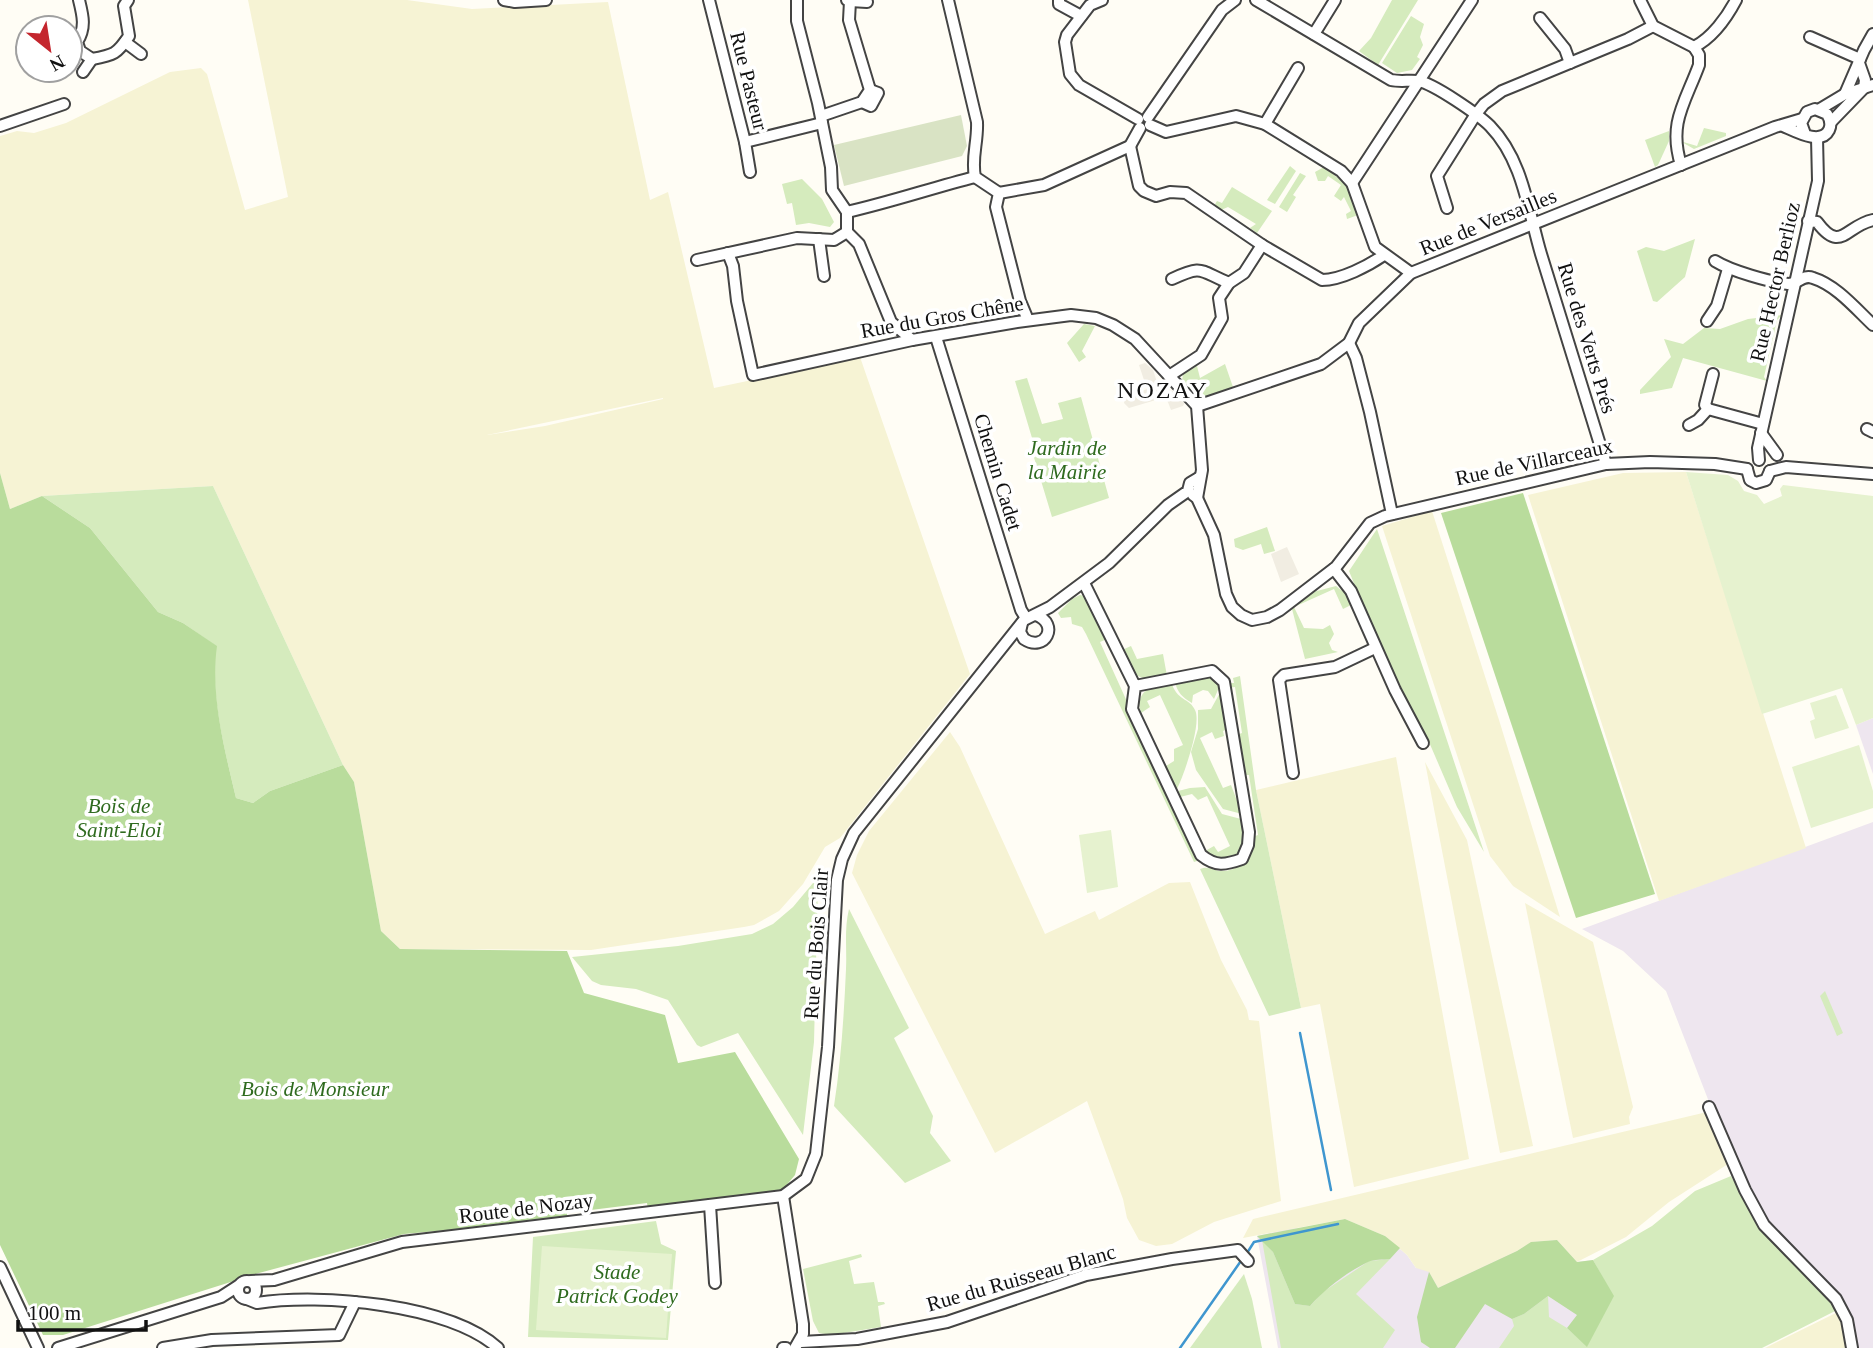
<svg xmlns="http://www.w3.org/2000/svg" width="1873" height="1348" font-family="Georgia,serif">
<rect width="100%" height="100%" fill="#fffdf5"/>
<g fill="#eee6ef">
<polygon points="1873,718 1873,774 1856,725"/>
<polygon points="1873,822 1873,1348 1855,1348 1847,1307 1766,1222 1711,1107 1666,991 1623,951 1582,929"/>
<polygon points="1291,1228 1385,1236 1407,1255 1416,1268 1500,1258 1517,1251 1531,1242 1557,1240 1577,1262 1593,1260 1614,1296 1586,1348 1278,1348 1257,1236"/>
</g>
<g fill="#f6f3d4" fill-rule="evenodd">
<path d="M248,0H407L472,9L608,2L650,200L668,192L714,388L860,357L970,674L840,838L825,847L803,884L779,911L754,925L744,927L591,950L400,949L381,931L354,782L343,765L213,486L42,496L10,509L0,473V136L17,131L34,133L66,123L170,72L201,68L207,74L245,210L288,197ZM663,399L545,426L487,435L663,398Z"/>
<polygon points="1686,472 1806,848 1659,901 1528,495 1623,473"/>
<polygon points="1432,511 1499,720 1560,917 1513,886 1490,856 1382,526"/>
<polygon points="950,732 960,747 1045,934 1095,911 1099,920 1169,883 1190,882 1221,960 1247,1010 1249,1020 1259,1021 1281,1201 1214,1222 1172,1244 1156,1246 1139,1240 1127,1218 1123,1199 1087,1101 995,1153 852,873 857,855 869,831"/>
<polygon points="1396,757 1469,1159 1354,1187 1320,1004 1301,1008 1256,790"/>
<polygon points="1425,762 1467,840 1533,1146 1500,1153"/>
<polygon points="1525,903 1593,942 1633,1107 1629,1117 1630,1124 1573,1138"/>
<polygon points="1707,1112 1728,1164 1669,1202 1626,1237 1577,1262 1557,1240 1532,1242 1517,1251 1438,1288 1429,1272 1416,1268 1407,1255 1385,1236 1345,1219 1243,1238 1253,1219"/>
<polygon points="1840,1311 1848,1348 1765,1348"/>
</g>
<g fill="#d5ebbd">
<polygon points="1392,0 1418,0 1378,65 1359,51 1371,38"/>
<polygon points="1411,16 1424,24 1420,37 1423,45 1417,57 1420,59 1412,70 1397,73 1382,63"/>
<polygon points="1704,128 1726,133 1726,136 1694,149 1680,141 1697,146"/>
<polygon points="1669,131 1669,141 1658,165 1655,167 1645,140"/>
<polygon points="1290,166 1296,171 1275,204 1267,200"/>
<polygon points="1324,167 1347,185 1358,215 1347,219 1346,214 1351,211 1344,197 1341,201 1334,196 1341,185 1328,176 1325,181 1318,181 1315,172"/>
<polygon points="1300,173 1306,176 1293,195 1296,197 1287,212 1279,207"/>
<polygon points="802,179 822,199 834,222 830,227 809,223 796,225 792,203 787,204 782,184"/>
<polygon points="1232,187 1272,211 1257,233 1250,228 1256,224 1228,207 1221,210 1214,206 1217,201 1222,203"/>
<polygon points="1695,239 1685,277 1657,302 1653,301 1637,251 1646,247 1664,251"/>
<polygon points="1782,315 1777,320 1764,377 1767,381 1683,358 1672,388 1640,394 1640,390 1671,357 1664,339 1683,344 1704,328 1720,329 1748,319"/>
<polygon points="1084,324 1095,326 1082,351 1086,357 1079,362 1067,343"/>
<path d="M1225,364L1234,390C1209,400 1201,401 1182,381L1183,374L1197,366L1200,378Z"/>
<polygon points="1027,378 1042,424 1063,419 1058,403 1081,397 1109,498 1052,517 1032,451 1035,448 1015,381"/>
<path d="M213,486L343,765L270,791L253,803L236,798C225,751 210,695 216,646L183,623L158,612L90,528L42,496Z"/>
<polygon points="1267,527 1275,551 1264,554 1261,544 1243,550 1235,547 1234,539"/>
<polygon points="1377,529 1484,852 1457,807 1429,742 1384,658 1349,571"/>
<polygon points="1336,586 1345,593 1351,605 1343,609 1334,589 1294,607 1304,628 1323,629 1330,625 1334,634 1329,643 1332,650 1338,652 1305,659 1292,609 1313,592"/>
<polygon points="1080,595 1085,596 1107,639 1100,642 1148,748 1145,750 1197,861 1194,862 1086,634 1082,627 1072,624 1071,617 1061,618 1058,613 1072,599"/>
<polygon points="1131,646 1137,659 1163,654 1167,676 1148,680 1133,674 1122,650"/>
<path d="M1204,676L1212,678L1220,685L1214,699L1208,691L1203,690L1193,695L1192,703C1183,698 1177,692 1175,682Z"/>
<path d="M1240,676L1256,790L1301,1008L1269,1016L1200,869C1209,865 1213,871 1222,871C1243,871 1250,853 1252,837L1258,835L1249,775H1243L1236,735L1242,733L1235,687L1228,688L1229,683H1234L1233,678Z"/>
<path d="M1171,681C1176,701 1190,698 1195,710C1202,723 1184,775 1177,789L1166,766L1174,761V749L1183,745L1160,695L1147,701L1150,707L1141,713C1134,690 1153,686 1171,681Z"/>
<polygon points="1222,689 1228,729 1223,731 1224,736 1215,739 1212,732 1200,738 1223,788 1231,785 1242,814 1223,809 1196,770 1191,752 1198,729 1198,710 1211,709"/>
<path d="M1205,787L1222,814L1241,819C1244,835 1245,844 1237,859H1211L1205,851L1214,846L1218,852L1230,846L1207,796L1198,800L1192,794L1180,797L1178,791L1190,788Z"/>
<polygon points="813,883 818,884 814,1042 803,1135 738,1033 701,1047 697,1045 668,1000 636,989 601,985 592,981 572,957 678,946 752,934 773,924 793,907"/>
<path d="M849,909L909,1028L894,1038L933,1116L930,1133L951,1161L905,1183L834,1106C841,1061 844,1015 846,969C847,949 844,929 849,909Z"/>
<polygon points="1825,991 1843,1033 1837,1036 1820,996"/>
<polygon points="1731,1176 1747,1206 1839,1309 1762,1348 1499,1348 1514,1326 1512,1319 1524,1314 1548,1296 1549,1317 1567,1328 1587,1346 1613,1296 1593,1260 1652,1226 1695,1191"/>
<polygon points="656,1221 661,1244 676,1251 668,1340 528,1337 533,1237"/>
<polygon points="1262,1240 1273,1252 1295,1304 1310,1306 1323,1292 1369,1261 1390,1259 1356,1294 1395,1330 1383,1348 1281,1348"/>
<polygon points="861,1254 862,1257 849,1261 854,1284 874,1282 878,1302 884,1302 885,1304 878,1306 881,1327 831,1335 819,1333 813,1321 803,1269"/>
<polygon points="1244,1274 1252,1299 1262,1348 1190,1348"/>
</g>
<g fill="#b9dc9c">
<path d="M0,473L10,509L42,496L90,528L158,612L183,623L217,646C210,695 225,751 236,798L253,803L270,791L343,765L354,782L381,931L400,949L567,951L584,993L665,1015L678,1063L735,1052L799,1159L795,1175L779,1194L648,1209L647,1203L567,1213V1219L404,1234L259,1273L63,1335H43L0,1245Z"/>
<polygon points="1523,493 1655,894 1576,918 1441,513"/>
<path d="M1345,1219L1385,1236L1400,1248L1390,1259C1383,1260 1374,1259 1368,1262C1347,1272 1325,1289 1310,1306L1295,1304L1273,1252L1257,1236Z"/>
<polygon points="1557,1240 1577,1262 1593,1260 1614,1296 1587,1347 1567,1328 1577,1315 1548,1296 1524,1314 1512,1319 1485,1304 1455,1348 1430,1348 1421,1342 1417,1317 1429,1272 1438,1288 1517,1251 1531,1242"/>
</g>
<polygon fill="#d9e3c4" points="961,115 967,146 962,156 844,186 834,145"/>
<g fill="#e6f2cf">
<polygon points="1686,472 1728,475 1738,481 1744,491 1757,495 1764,504 1782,496 1780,489 1783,485 1873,496 1873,718 1856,725 1842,688 1762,714"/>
<polygon points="1836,695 1849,728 1815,739 1810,721 1815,719 1810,703"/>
<polygon points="1859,745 1873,791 1873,808 1811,828 1792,767"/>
<polygon points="1111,830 1118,887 1087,893 1079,835"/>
<polygon points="542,1246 672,1254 666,1338 536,1330"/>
</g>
<g fill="#f1ede2">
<polygon points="1145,363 1153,370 1158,385 1177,393 1185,402 1183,406 1171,410 1166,397 1129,408 1124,403 1125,398 1147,389 1139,365"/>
<polygon points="1287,547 1299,574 1281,582 1271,554"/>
</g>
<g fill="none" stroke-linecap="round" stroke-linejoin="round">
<g stroke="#3f96cf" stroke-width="2.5">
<polyline points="1300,1033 1331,1190"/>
<polyline points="1247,1253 1254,1242 1338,1224"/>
<polyline points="1180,1348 1243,1258"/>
</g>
<defs>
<g id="minor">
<path d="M79,0C83,16 86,28 77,42L80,51L92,59C114,55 117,54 129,36L124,6L128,0"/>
<polyline points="504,0 515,2 546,0"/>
<polyline points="709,0 745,142 750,172"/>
<polyline points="797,0 797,21 818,103 831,167 832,190 847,212 847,232"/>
<path d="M948,0L977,122C978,142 971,158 975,177L999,193L996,207L1020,301L1028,320"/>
<polyline points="1059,0 1059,4 1081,16"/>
<polyline points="1102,0 1090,5 1067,35 1065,42 1070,74 1079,85 1138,119"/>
<path d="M1256,0L1391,80C1400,82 1409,80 1418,81C1433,83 1479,115 1490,126C1523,160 1528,210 1541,254C1563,324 1584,394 1606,464"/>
<polyline points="1640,0 1653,26 1694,47"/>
<polyline points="850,1 867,2"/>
<polyline points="1540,18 1565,49 1570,63"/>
<polyline points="1314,34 1335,0"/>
<polyline points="1810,37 1860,59"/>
<polyline points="125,42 141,54"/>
<polyline points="1859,63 1865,80 1864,88"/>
<polyline points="83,72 92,59"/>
<polyline points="1845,94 1864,50 1873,34"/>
<polyline points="862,102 871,106 878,93 870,90"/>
<polyline points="1820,109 1845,94 1873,85"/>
<polyline points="821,116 862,102 870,90 849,20 850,1 847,0"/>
<polyline points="1148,117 1222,10 1235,0"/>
<polyline points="1831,122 1862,90"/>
<polyline points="1265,124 1298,68"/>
<polyline points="1150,125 1166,132 1236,116 1265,124 1341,171 1352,183 1375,247 1411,273"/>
<polyline points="0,126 64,104"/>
<path d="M1783,126C1795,131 1821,146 1829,130C1832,124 1830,119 1827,114L1815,109L1807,112L1801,123L1805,134"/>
<polyline points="745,142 822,123"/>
<path d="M1130,146L1139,186L1144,191L1156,196L1170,192L1186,193L1262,245L1322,280C1341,280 1368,266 1384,255"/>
<path d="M1681,165C1668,123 1685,103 1699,65V55L1694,47C1712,38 1727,17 1736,0"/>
<polyline points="1352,183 1472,0"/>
<polyline points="999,193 1044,185 1130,146 1140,128"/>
<polyline points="1447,208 1437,176 1476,114 1484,104 1502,91 1628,39 1653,26"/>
<path d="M847,212C891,202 932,188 975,177"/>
<path d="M1808,221L1817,222C1841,254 1845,226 1873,220"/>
<polyline points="847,232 859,244 891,322 912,340"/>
<polyline points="819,239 824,276"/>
<polyline points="728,253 733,266 737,301 753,375 912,340 1017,322 1071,315 1096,318 1113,325 1135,339 1197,406 1202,470 1197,498"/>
<polyline points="697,260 797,238 834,240 847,232"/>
<path d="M1715,261C1731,271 1770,282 1788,284C1798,284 1803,274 1813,278C1836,285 1856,309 1873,325"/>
<path d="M1172,279C1204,264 1199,271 1229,283"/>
<polyline points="1707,321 1717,306 1728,269"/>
<polyline points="936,337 1021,610 1026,618"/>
<polyline points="1349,343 1356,358 1370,412 1392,514"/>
<polyline points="1713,374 1705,405 1708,409 1763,424"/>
<polyline points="1169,376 1201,355 1222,318 1219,298 1229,283 1244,273 1262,245"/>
<polyline points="1197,406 1321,364 1349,343 1359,323 1411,273 1775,127 1802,119"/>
<polyline points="1689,425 1698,420 1708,409"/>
<polyline points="1867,429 1873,432"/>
<polyline points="1761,433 1777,455"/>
<polyline points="1759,460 1758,448 1818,181 1817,138"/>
<polyline points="1747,469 1750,480 1756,483 1766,480 1770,471"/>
<polyline points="1770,471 1786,467 1873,474"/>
<polyline points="1193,495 1197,498 1214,535 1226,594 1232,607 1241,615 1252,620 1267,617 1280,610 1336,567 1370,523 1385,516 1606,464 1650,462 1715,464 1747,469"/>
<polyline points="1334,569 1351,591 1395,690 1423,743"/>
<path d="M1084,583L1135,686L1132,709L1201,855C1216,867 1225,865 1242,859L1248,845L1249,832L1224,682L1212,671L1135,686"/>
<path d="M1022,623L1020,632L1024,639C1045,653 1060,624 1036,615"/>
<polyline points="1293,773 1279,680 1284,675 1335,667 1375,648"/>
<polyline points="1709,1107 1745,1190 1764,1225 1836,1299 1847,1320 1852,1348"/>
<polyline points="783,1196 803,1324 803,1334 795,1348"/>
<polyline points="710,1205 715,1283"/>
<polyline points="0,1267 38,1348"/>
<circle cx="247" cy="1290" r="9"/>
<polyline points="251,1281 274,1280 402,1242 783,1196 806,1179 816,1154 828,1047 837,880 842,859 854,833 1024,620 1050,607 1109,563 1168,505 1188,491 1190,483 1200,477"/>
<path d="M247,1299L257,1303C321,1293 449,1304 498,1348"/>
<polyline points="801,1342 857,1339 947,1322 1086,1275 1172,1259 1238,1250 1248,1261"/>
<polyline points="58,1348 221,1297 238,1286"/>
<polyline points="163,1348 212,1340 339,1335 355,1302"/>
<polyline points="783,1348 786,1348"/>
</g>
</defs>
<use href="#minor" stroke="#444" stroke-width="14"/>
<use href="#minor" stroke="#fff" stroke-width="10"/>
</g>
<g text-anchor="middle" stroke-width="7" stroke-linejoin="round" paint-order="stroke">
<g font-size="21" fill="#111" stroke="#fff">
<text transform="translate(749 81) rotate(76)" y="7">Rue Pasteur</text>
<text transform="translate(1488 222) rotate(-22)" y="7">Rue de Versailles</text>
<text transform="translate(1775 282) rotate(-77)" y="7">Rue Hector Berlioz</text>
<text transform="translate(942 317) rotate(-10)" y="7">Rue du Gros Chêne</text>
<text transform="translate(1587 338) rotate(73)" y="7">Rue des Verts Prés</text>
<text transform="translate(1534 462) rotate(-12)" y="7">Rue de Villarceaux</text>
<text transform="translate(998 472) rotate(73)" y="7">Chemin Cadet</text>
<text transform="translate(816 944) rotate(-86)" y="7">Rue du Bois Clair</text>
<text transform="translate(526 1208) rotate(-7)" y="7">Route de Nozay</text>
<text transform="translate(1021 1278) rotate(-16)" y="7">Rue du Ruisseau Blanc</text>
</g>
<g font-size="21" font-style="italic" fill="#2f6b1f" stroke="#fff">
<text x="1067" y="455">Jardin de<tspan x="1067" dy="24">la Mairie</tspan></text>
<text x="119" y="813">Bois de<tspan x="119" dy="24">Saint-Eloi</tspan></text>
<text x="315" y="1096">Bois de Monsieur</text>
<text x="617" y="1279">Stade<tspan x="617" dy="24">Patrick Godey</tspan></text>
</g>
<g font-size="24" letter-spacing="2" fill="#111" stroke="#fff">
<text x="1163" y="398">NOZAY</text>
</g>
</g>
<g transform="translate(49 49) rotate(150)"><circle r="33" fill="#ffffff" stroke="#a0a0a0" stroke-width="2"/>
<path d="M0-5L12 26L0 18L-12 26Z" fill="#c4262e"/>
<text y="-10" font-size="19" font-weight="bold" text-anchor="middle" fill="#111111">N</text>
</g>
<path d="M18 1320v10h128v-10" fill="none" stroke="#111111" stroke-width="3.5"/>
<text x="28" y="1320" font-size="21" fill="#111111" stroke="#ffffff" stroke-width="5" paint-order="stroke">100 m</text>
</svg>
